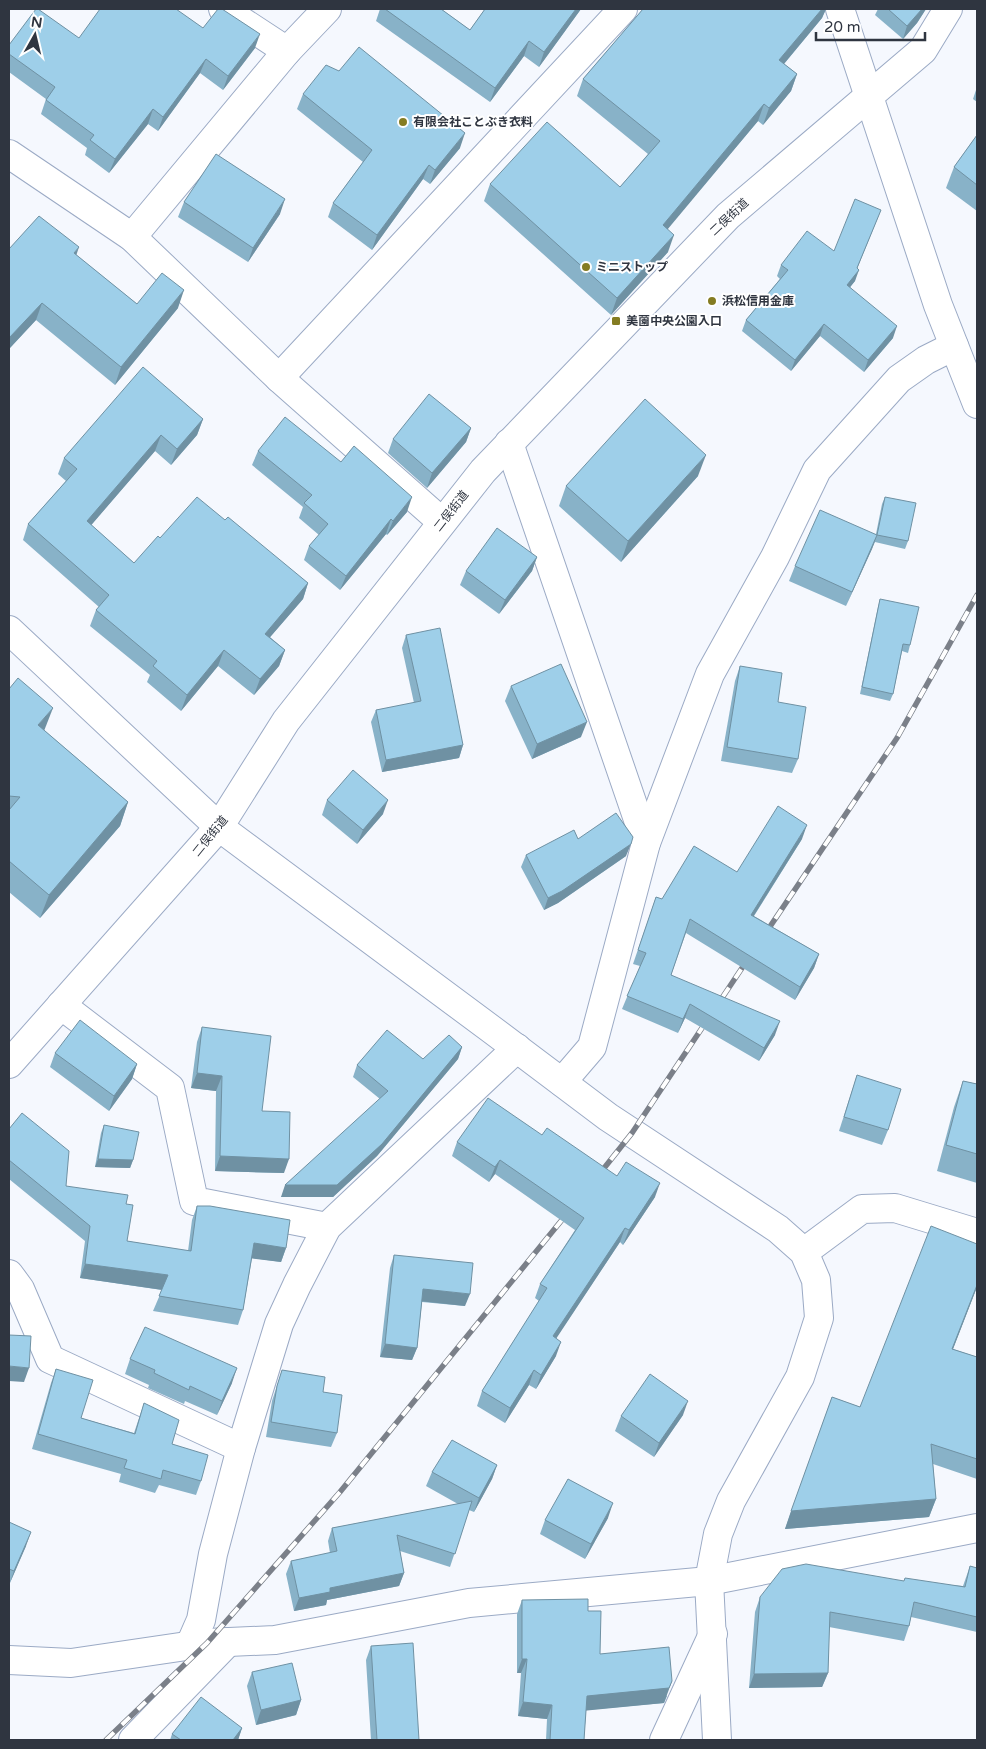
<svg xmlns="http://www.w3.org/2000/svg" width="986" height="1749" font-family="'Varela Round','Noto Sans JP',sans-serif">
<rect width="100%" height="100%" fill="#f5f8fe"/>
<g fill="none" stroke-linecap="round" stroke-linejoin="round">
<defs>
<g id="minor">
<polyline points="223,9 287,51"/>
<polyline points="9,154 132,237 279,378 442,522"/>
<polyline points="132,237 287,51 327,9"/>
<polyline points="279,378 623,9"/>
<polyline points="509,443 646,843"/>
<polyline points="61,1005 170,1088 194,1201 327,1227"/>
<polyline points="562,1082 592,1047 646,843 710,674 775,557 817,470 899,379 926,360 954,346"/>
<polyline points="804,1252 862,1209 895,1208 977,1233"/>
<polyline points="9,1274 20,1289 50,1359 241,1448"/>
<polyline points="190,1645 201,1620 213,1554 241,1448 279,1324 297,1285 327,1227 517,1048"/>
<polyline points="9,1660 71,1663 207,1643 275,1640 469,1603 709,1581 977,1528"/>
<polyline points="133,1740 228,1642"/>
<polyline points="664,1740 713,1634"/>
</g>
<g id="tertiary">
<polyline points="840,9 938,305 977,404"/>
<polyline points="9,630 219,827 491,1029 608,1117 778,1229 804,1252 816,1280 819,1318 800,1377 731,1501 718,1534 709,1581 717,1740"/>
<polyline points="9,1064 219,827 286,721 483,471 728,216 923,50 948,9"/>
</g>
</defs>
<use href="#minor" stroke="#9baac5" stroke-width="30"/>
<use href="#tertiary" stroke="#9baac5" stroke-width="30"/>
<use href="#minor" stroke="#fff" stroke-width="28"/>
<use href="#tertiary" stroke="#fff" stroke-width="28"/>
<defs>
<g id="rail">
<polyline points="763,937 897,738 977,595"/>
<polyline points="597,1177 632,1133 750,956"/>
<polyline points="106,1740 207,1643 340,1492 570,1210"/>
</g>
</defs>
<use href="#rail" stroke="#7b8089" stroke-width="5.5"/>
<use href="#rail" stroke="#fff" stroke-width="4" stroke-dasharray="11" stroke-linecap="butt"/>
</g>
<g fill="#88b2c8">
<polygon points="380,9 441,9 470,30 485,9 581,9 539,67 524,56 490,102 376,21"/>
<polygon points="643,9 826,9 822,18 784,64 797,74 791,91 763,125 758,121 667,229 668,252 611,315 484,201 490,184 620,187 648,154 577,96 583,79"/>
<polygon points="878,9 926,9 917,23 903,39 875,15"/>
<polygon points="203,28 255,48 223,90 200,73 158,131 148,124 109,173 85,155 87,148 41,114 46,99 9,72 9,45 79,38"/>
<polygon points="977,87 977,102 973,99"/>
<polygon points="303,94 460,148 430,184 423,179 372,250 328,217 333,203 363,162 297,109"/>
<polygon points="977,135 977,211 946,188 954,167"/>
<polygon points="184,202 280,214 248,262 178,217"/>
<polygon points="876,221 857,268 855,281 850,287 893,338 864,372 820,336 791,371 742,331 746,320 780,279 777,276 781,265 834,251"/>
<polygon points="9,249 76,255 137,304 178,308 115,385 36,320 9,349"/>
<polygon points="203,419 197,435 171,465 155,451 91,525 134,563 160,538 225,520 308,583 303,599 270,637 285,650 279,666 254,695 218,666 181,711 147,682 150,675 90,626 96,610 99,607 23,540 28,524 66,481 58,474 64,458"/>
<polygon points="471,428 466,442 427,488 388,453 393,439"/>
<polygon points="258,451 341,462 407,512 387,535 386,534 340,590 304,560 309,546 319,535 299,518 303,507 252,465"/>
<polygon points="698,476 621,562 559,506 566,486"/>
<polygon points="885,497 908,541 905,549 875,542 846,606 789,581 795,566 876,534 882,504"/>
<polygon points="537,557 532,571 499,614 460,585 466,571"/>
<polygon points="880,599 910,645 908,653 902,651 893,694 890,701 860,694 878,607"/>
<polygon points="406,635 463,745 459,758 382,772 371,722 376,710 414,703 402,648"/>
<polygon points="740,666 778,702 798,759 792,773 721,761 735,681"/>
<polygon points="511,686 581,737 532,759 505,701"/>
<polygon points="9,689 45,731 128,802 120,826 40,918 9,892"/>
<polygon points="327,800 383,814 357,844 322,815"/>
<polygon points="578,839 626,856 558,903 544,910 521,867 526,855"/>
<polygon points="802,839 754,916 819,954 814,968 795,1000 686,933 671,975 775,1035 759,1061 685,1018 678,1033 622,1009 640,966 633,964 656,897 662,899 737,872"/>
<polygon points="202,1027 284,1173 215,1171 216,1091 191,1088 197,1042"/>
<polygon points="462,1047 458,1059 377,1156 333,1197 281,1197 380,1099 353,1077 357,1065 423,1059"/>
<polygon points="55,1053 137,1064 132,1079 109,1111 50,1067"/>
<polygon points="857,1075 888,1130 882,1145 839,1131"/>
<polygon points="963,1081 977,1084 977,1183 937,1171 954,1107"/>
<polygon points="104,1125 133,1160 130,1168 95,1167 101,1133"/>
<polygon points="9,1129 66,1186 126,1204 127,1241 188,1251 192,1220 197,1206 286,1248 281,1262 252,1258 243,1310 238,1325 153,1311 162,1290 80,1278 85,1241 9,1179"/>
<polygon points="542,1135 617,1176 655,1197 623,1245 620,1242 556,1338 556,1356 536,1389 529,1385 505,1423 477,1406 482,1391 539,1301 535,1298 540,1284 575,1230 495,1174 489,1182 452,1156 457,1142"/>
<polygon points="977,1244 977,1287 953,1349 977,1357 977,1479 933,1464 936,1499 929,1517 785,1529 832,1397 860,1407"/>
<polygon points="394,1255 465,1306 422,1302 417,1348 412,1360 380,1357 390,1268"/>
<polygon points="130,1359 232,1383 217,1415 185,1401 184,1404 148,1388 149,1385 125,1374"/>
<polygon points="56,1369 81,1418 134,1433 144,1403 172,1444 201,1481 196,1495 159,1485 155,1493 119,1482 121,1474 32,1449 51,1383"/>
<polygon points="282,1370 323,1392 337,1433 331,1447 266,1437 272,1401"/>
<polygon points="683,1415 654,1457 615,1431 621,1416"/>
<polygon points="497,1465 492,1479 474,1512 469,1510 450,1567 400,1551 404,1573 399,1586 327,1600 326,1605 294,1611 286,1574 291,1561 330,1553 328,1541 332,1528 458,1504 426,1486 432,1472"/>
<polygon points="608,1518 585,1559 540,1534 545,1520"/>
<polygon points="9,1522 26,1546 9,1585"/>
<polygon points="970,1566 977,1568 977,1632 911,1617 909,1626 904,1641 829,1627 828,1673 822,1687 749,1688 755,1612 760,1597 904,1581 963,1586"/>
<polygon points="522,1600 588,1611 600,1654 667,1696 664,1703 586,1710 584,1740 546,1740 547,1719 518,1716 521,1673 517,1673 517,1614"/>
<polygon points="371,1646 419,1740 371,1740 366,1660"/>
<polygon points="252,1672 301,1700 296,1715 256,1725 247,1686"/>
<polygon points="242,1728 238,1740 170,1740 172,1734"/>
</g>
<g fill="#6f91a3">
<polygon points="576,9 581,9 539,67 544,52"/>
<polygon points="822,9 826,9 822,18 773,77 779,60"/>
<polygon points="922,9 926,9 917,23 903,39 907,26"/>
<polygon points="260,34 255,48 223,90 228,76"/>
<polygon points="529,41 524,56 490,102 495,88"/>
<polygon points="206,59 200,73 158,131 163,117"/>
<polygon points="797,74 791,91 763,125 769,108"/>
<polygon points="764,104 758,121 657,242 663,225"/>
<polygon points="153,109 148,124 109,173 115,159"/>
<polygon points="465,133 460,148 430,184 435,170"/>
<polygon points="429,165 423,179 372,250 377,235"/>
<polygon points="285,199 280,214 248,262 253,248"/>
<polygon points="881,210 854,276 859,270 855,281 843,296 847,285"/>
<polygon points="674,235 668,252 611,315 617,298"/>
<polygon points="79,247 73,265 74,253"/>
<polygon points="184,290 178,308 115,385 121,367"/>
<polygon points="42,303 36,320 9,349 9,338"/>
<polygon points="824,324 820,336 791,371 795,360"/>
<polygon points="897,326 893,338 864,372 868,360"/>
<polygon points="203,419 197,435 171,465 177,449"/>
<polygon points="471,428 466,442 427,488 432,473"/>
<polygon points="161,435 155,451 81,537 87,521"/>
<polygon points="706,455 698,476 621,562 628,541"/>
<polygon points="412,497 407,512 387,535 393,521"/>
<polygon points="391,519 386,534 340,590 346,576"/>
<polygon points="877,535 872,549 846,606 852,592"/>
<polygon points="537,557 532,571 499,614 505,600"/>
<polygon points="308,583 303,599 259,650 265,634"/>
<polygon points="224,650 218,666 181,711 187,695"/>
<polygon points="285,650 279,666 254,695 260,679"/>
<polygon points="53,708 44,731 38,725"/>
<polygon points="587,722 581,737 532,759 537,744"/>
<polygon points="463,745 459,758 382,772 386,760"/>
<polygon points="388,800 383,814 357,844 363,830"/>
<polygon points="128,802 120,826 40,918 49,895"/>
<polygon points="807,825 802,839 746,928 751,915"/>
<polygon points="631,844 626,856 558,903 544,910 548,898"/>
<polygon points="819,954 814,968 795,1000 800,987"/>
<polygon points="690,1004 685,1018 678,1033 683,1019"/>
<polygon points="780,1021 775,1035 759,1061 764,1048"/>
<polygon points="462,1047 458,1059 377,1156 333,1197 281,1197 285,1185"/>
<polygon points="137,1064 132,1079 109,1111 114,1096"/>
<polygon points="197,1073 222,1076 216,1091 191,1088"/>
<polygon points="220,1156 289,1159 284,1173 215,1171"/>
<polygon points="98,1159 133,1160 130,1168 95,1167"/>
<polygon points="500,1160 495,1174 489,1182 495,1167"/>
<polygon points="660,1183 655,1197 623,1245 629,1230"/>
<polygon points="625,1228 620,1242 548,1351 553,1336"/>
<polygon points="254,1243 286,1248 281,1262 249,1258"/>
<polygon points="85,1264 168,1275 163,1290 80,1278"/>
<polygon points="977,1285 977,1287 946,1367 952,1349"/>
<polygon points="423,1289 470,1294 465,1306 419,1301"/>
<polygon points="561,1342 556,1356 536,1389 541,1375"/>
<polygon points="385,1344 417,1348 412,1360 380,1357"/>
<polygon points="9,1366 29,1368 24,1382 9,1381"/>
<polygon points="237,1368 232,1383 217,1415 222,1401"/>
<polygon points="534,1370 529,1385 505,1423 510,1408"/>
<polygon points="688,1401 683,1415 654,1457 659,1443"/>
<polygon points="497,1465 492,1479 474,1512 479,1498"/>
<polygon points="936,1499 929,1517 785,1529 791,1511"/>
<polygon points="613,1503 608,1518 585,1559 591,1544"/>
<polygon points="31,1532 26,1546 9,1585 14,1571"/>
<polygon points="404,1573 399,1586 327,1600 326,1605 294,1611 299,1598 330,1588"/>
<polygon points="522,1659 527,1659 521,1673 517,1673"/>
<polygon points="828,1673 822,1687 749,1688 754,1674"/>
<polygon points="672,1681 664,1703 582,1711 587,1696"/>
<polygon points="301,1700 296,1715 256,1725 261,1710"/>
<polygon points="523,1702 552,1705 547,1719 518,1716"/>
<polygon points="242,1728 238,1740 233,1740"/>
</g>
<g fill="#9ecfe9" stroke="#6f91a3">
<polygon points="36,9 38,9 79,38 100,9 176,9 203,28 218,9 222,9 260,34 228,76 206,59 163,117 153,109 115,159 90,140 94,135 46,100 55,87 9,54 9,45"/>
<polygon points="385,9 441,9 470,30 485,9 576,9 544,52 529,41 495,88"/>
<polygon points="643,9 822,9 779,60 797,74 769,108 764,104 663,225 674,235 617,298 490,184 547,122 620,187 660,141 583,79"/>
<polygon points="888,9 922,9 907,26"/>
<polygon points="359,47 465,133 435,170 429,165 377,235 333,203 372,150 303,94 326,65 339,71"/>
<polygon points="977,135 977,185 954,167"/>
<polygon points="216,154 285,199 253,248 184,202"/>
<polygon points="855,199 881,210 857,268 859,270 847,285 897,326 868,360 824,324 795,360 746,320 788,270 781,265 807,231 834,251"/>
<polygon points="39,216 79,247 74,253 137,304 162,273 184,290 121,367 42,303 9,338 9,249"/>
<polygon points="143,367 203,419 177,449 161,435 87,521 134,563 158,536 160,538 197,497 225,520 228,517 308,583 265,634 285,650 260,679 224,650 187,695 153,666 157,661 96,610 109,595 28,524 77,469 64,458"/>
<polygon points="429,394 471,428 432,473 393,439"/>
<polygon points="645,399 706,455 628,541 566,486"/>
<polygon points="285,417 341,462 354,446 412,497 393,521 391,519 346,576 309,546 328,524 304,503 312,495 258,451"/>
<polygon points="885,497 916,503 908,541 877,535"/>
<polygon points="820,510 877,535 852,592 795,566"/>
<polygon points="497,528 537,557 505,600 466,571"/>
<polygon points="880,599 919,607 910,645 903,644 893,694 862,687"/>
<polygon points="440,628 463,745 386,760 376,710 421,701 406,635"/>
<polygon points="561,664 587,722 537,744 511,686"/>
<polygon points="740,666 782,673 778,702 806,707 798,759 727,747"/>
<polygon points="18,678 53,708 38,725 128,802 49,895 9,861 9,810 20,797 9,796 9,689"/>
<polygon points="353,770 388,800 363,830 327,800"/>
<polygon points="778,806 807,825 751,915 819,954 800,987 690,919 671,975 780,1021 764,1048 690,1004 683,1019 627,996 646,953 638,950 656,897 662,899 694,846 737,872"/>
<polygon points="616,813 633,837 631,844 562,891 548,898 526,855 574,830 578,839"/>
<polygon points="80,1020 137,1064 114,1096 55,1053"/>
<polygon points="202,1027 271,1036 262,1111 290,1112 289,1159 220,1156 222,1076 197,1073"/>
<polygon points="387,1030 423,1059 449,1035 462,1047 382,1144 337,1185 285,1185 388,1091 357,1065"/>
<polygon points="857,1075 901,1089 888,1130 844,1117"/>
<polygon points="963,1081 977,1084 977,1154 946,1145"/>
<polygon points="488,1098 542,1135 547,1128 617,1176 626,1162 660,1183 629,1230 625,1228 553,1336 561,1342 541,1375 534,1370 510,1408 482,1391 547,1288 540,1284 584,1218 500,1160 495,1167 457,1142"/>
<polygon points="22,1113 69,1151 66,1186 128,1195 126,1204 133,1205 127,1241 191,1251 197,1206 210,1206 290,1220 286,1248 254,1243 243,1310 159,1296 168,1275 85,1264 90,1226 9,1160 9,1129"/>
<polygon points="104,1125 139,1132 133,1160 98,1159"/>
<polygon points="931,1226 977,1244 977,1285 952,1349 977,1357 977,1459 931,1444 936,1499 791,1511 832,1397 860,1407"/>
<polygon points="394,1255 473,1263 470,1294 423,1289 417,1348 385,1344"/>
<polygon points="145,1327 237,1368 222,1401 190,1386 189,1390 154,1373 155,1370 130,1359"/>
<polygon points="9,1335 31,1336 29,1368 9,1366"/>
<polygon points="56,1369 93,1380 81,1418 135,1434 144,1403 179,1420 172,1444 208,1455 201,1481 163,1470 161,1479 124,1468 127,1460 38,1434"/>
<polygon points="282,1370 325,1377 323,1392 342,1395 337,1433 271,1422 277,1386"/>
<polygon points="650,1374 688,1401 659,1443 621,1416"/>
<polygon points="452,1440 497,1465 479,1498 432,1472"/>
<polygon points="568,1479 613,1503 591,1544 545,1520"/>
<polygon points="472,1501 455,1554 397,1535 404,1573 330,1588 330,1592 299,1598 291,1561 337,1551 332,1528"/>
<polygon points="9,1522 31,1532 14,1571 9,1569"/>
<polygon points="806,1564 904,1581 905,1578 965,1587 970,1566 977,1568 977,1617 914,1602 909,1626 830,1612 828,1673 754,1674 760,1597 782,1569"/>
<polygon points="588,1599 588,1611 601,1611 600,1654 669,1647 672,1681 669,1688 587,1696 584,1740 550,1740 552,1705 523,1702 527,1659 522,1659 522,1600"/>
<polygon points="413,1643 419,1740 377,1740 371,1646"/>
<polygon points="292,1663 301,1700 261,1710 252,1672"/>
<polygon points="201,1697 242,1728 233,1740 181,1740 172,1734"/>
</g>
<g fill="#847c22" stroke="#fff" stroke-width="2">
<circle cx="403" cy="122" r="5"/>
<circle cx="586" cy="267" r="5"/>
<circle cx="712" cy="301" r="5"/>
<rect x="611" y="316" width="10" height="10" rx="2.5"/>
</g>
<g text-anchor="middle" stroke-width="4" stroke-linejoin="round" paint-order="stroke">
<g font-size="12" font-weight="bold" fill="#2f3540" stroke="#fff" text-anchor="start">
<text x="413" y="126">有限会社ことぶき衣料</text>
<text x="596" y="271">ミニストップ</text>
<text x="722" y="305">浜松信用金庫</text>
<text x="626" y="325">美薗中央公園入口</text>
</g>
<g font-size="12" fill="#2f3540" stroke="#fff">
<text transform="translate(729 217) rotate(-43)" y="4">二俣街道</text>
<text transform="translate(451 511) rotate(-52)" y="4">二俣街道</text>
<text transform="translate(210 836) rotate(-51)" y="4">二俣街道</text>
</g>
</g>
<rect width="986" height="1749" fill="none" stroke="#2f3540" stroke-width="20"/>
<g transform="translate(35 35) rotate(8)" stroke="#ffffff" stroke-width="4" paint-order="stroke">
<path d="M0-4L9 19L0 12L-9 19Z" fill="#2f3540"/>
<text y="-8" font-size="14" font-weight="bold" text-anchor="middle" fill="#2f3540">N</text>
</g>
<path d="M816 32v8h109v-8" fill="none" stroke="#2f3540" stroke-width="2.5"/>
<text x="824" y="32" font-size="15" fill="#2f3540" stroke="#ffffff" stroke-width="4" paint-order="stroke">20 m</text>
</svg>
